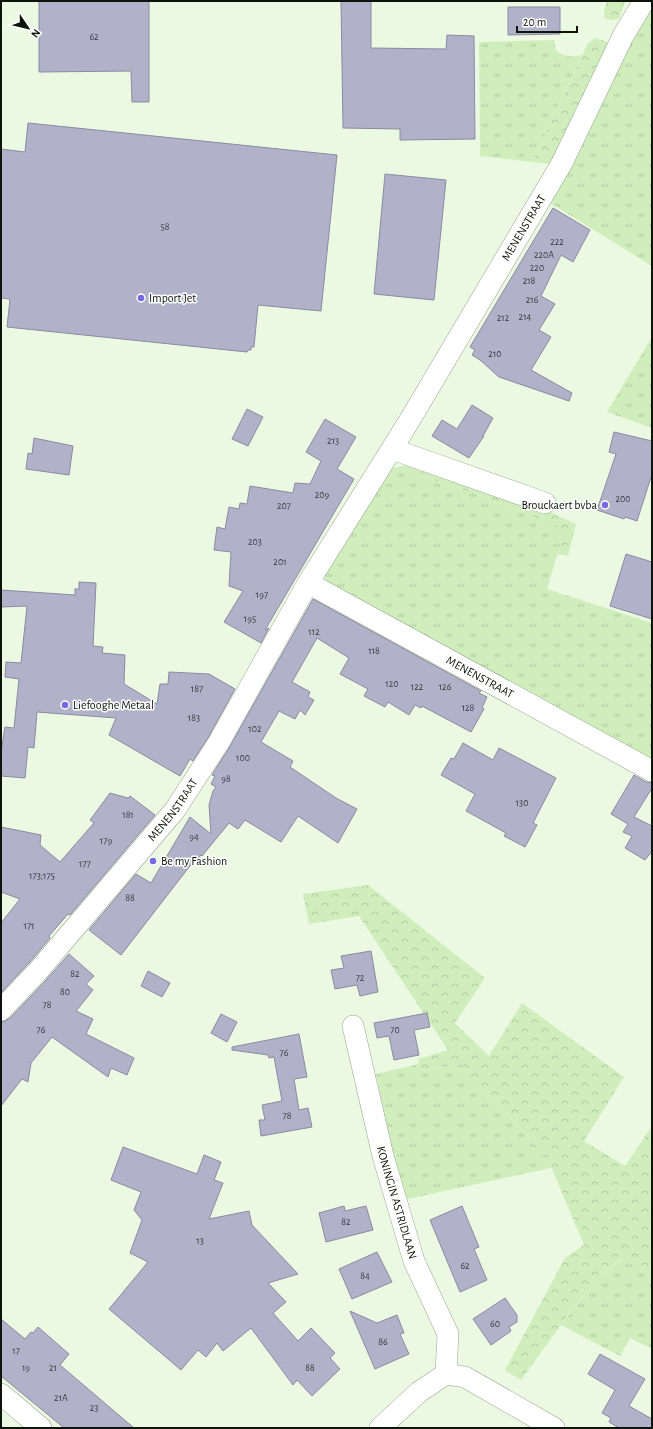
<svg xmlns="http://www.w3.org/2000/svg" width="653" height="1429" font-family="'Alegreya Sans',sans-serif">
<defs>
<pattern id="grass-tufts" width="24" height="20" patternUnits="userSpaceOnUse"><rect width="24" height="20" fill="#cfeebc"/><path d="M3 7l-1-3M5 7V3M7 7l1-3M15 17l-1-3M17 17v-4M19 17l1-3" fill="none" stroke="#b1cba0"/></pattern>
<pattern id="forest-crowns" width="20" height="18" patternUnits="userSpaceOnUse"><rect width="20" height="18" fill="#cfeebc"/><path d="M2 6a3 3 0 1 1 6 0M12 15a3 3 0 1 1 6 0" fill="none" stroke="#b1cba0"/></pattern>
</defs>
<rect width="100%" height="100%" fill="#ebf9e2"/>
<g fill="url(#grass-tufts)">
<polygon points="652,6 652,266 547,201 628,47"/>
<path d="M554,40L556,51C565,57 572,57 582,55L532,162L480,156L479,42Z"/>
<polygon points="652,337 652,428 607,412"/>
<polygon points="411,464 415,474 482,496 565,529 547,589 652,623 652,761 327,583 324,575 390,469"/>
<polygon points="419,1064 420,1070 462,1064 547,1157 551,1168 403,1200 376,1074"/>
<polygon points="623,1258 640,1269 652,1281 652,1349 630,1338 620,1356 561,1325 598,1277"/>
</g>
<g fill="url(#forest-crowns)">
<polygon points="607,1 625,1 619,19 612,20 604,18 604,10"/>
<polygon points="595,38 605,41 611,45 550,164 532,162 588,43"/>
<polygon points="411,464 550,512 576,524 568,556 558,554 564,529 482,496 415,474 409,469"/>
<polygon points="368,885 485,978 455,1023 489,1056 522,1003 624,1077 584,1141 625,1166 652,1126 652,1281 640,1269 622,1258 598,1277 568,1315 521,1380 505,1370 565,1258 584,1245 547,1157 462,1064 420,1070 418,1059 448,1050 359,916 309,924 303,894"/>
</g>
<g fill="#b1b2c9" stroke="#8a8aa1">
<polygon points="39,1 149,1 149,102 132,102 131,71 39,72"/>
<polygon points="341,1 371,1 371,48 446,49 447,35 474,36 475,139 400,140 400,129 343,128"/>
<polygon points="508,7 560,7 560,34 508,35"/>
<polygon points="28,123 337,155 321,311 258,305 254,347 251,347 251,350 248,350 247,352 7,327 10,299 1,298 1,149 25,152"/>
<polygon points="385,174 446,180 434,300 374,294"/>
<polygon points="553,208 590,230 573,262 561,255 541,296 555,304 539,330 551,337 531,370 572,393 569,401 499,377 480,360 472,355 475,350 470,347"/>
<polygon points="472,405 493,418 483,436 484,436 469,458 432,436 442,420 457,429"/>
<polygon points="247,409 263,417 248,446 232,439"/>
<polygon points="325,419 356,437 337,469 354,479 265,630 269,628 261,643 224,622 243,591 229,586 231,552 214,550 217,527 225,529 229,507 239,509 240,503 247,504 250,486 293,493 295,483 310,484 321,461 306,452"/>
<polygon points="614,432 652,441 652,474 637,521 625,517 624,519 597,510 616,454 609,452"/>
<polygon points="34,438 73,446 69,475 26,469 28,453 32,454"/>
<polygon points="626,554 652,562 652,619 610,606"/>
<polygon points="79,582 96,583 93,646 103,647 102,653 125,655 124,684 157,704 160,684 168,684 169,672 209,674 235,689 209,736 193,761 190,759 180,776 109,735 116,718 37,712 34,748 28,747 25,778 1,776 1,752 5,727 14,728 19,679 5,677 6,662 21,663 27,606 1,607 1,590 75,595 75,589 79,589"/>
<polygon points="313,599 481,691 479,693 487,697 482,708 484,709 471,732 422,706 421,708 415,705 409,715 388,702 385,707 364,696 368,689 340,674 349,658 317,638 292,682 310,692 308,697 314,700 305,715 300,710 295,719 279,711 261,742 293,761 290,767 336,798 357,809 338,843 298,816 281,842 245,820 238,829 229,823 202,856 201,855 194,863 193,862 121,955 89,930 136,874 151,883 190,817 211,834 209,805 213,791 216,787 211,784 215,776 212,775 229,748"/>
<polygon points="463,743 493,760 499,748 556,778 533,823 537,825 525,847 504,836 506,833 466,811 475,794 441,775 451,758 454,759"/>
<polygon points="634,775 646,782 652,783 652,788 634,817 652,826 652,851 645,860 625,848 632,836 623,832 628,824 611,814"/>
<polygon points="110,793 128,798 130,796 155,815 70,915 68,914 49,936 50,938 29,963 1,993 1,923 20,899 1,892 1,827 41,835 40,845 60,862 94,823 90,820"/>
<polygon points="371,951 378,992 360,996 357,985 335,989 331,970 344,968 341,956"/>
<polygon points="69,954 94,976 86,984 93,990 76,1011 93,1019 86,1034 134,1058 127,1075 111,1068 108,1077 52,1037 31,1063 28,1082 22,1079 1,1106 1,1022 5,1021 10,1018 47,979"/>
<polygon points="148,971 170,983 162,997 141,986"/>
<polygon points="427,1013 430,1027 414,1030 419,1055 394,1060 389,1036 377,1038 374,1023"/>
<polygon points="221,1014 237,1022 227,1042 211,1033"/>
<polygon points="299,1034 307,1077 294,1079 299,1110 308,1108 312,1127 261,1136 259,1120 265,1120 262,1105 282,1101 274,1057 269,1058 268,1055 232,1050 232,1047"/>
<polygon points="123,1147 197,1174 204,1155 221,1162 214,1180 223,1183 209,1219 249,1211 252,1225 298,1274 268,1283 286,1302 273,1313 298,1341 311,1328 335,1353 330,1358 340,1369 312,1396 297,1380 293,1385 251,1328 223,1351 217,1343 206,1357 198,1350 181,1370 109,1309 148,1262 130,1253 142,1220 134,1210 141,1192 111,1180"/>
<polygon points="344,1206 345,1211 366,1206 373,1230 326,1242 319,1213"/>
<polygon points="462,1206 479,1247 474,1249 487,1280 460,1292 430,1220"/>
<polygon points="377,1252 392,1282 352,1299 339,1269"/>
<polygon points="505,1298 517,1315 517,1322 509,1327 511,1331 491,1345 473,1319"/>
<polygon points="350,1311 377,1323 397,1315 404,1333 400,1334 409,1354 375,1369"/>
<polygon points="1,1319 25,1339 31,1332 33,1333 38,1327 69,1354 60,1365 134,1428 64,1428 1,1376"/>
<polygon points="600,1354 645,1379 629,1406 652,1419 652,1428 619,1428 609,1422 611,1418 602,1413 615,1390 588,1374"/>
</g>
<g fill="none" stroke-linecap="round" stroke-linejoin="round">
<defs>
<g id="minor">
<polyline points="392,449 545,503"/>
<path id="s1" d="M308,583L652,771"/>
<path id="s2" d="M1,1010L38,971L175,810L219,742L308,583L411,418L562,163L623,36L644,1"/>
<path id="s3" d="M353,1026L383,1156L414,1261L448,1334L446,1374"/>
<polyline points="1,1394 41,1428"/>
<polyline points="380,1428 419,1392 446,1374 465,1377 554,1428"/>
</g>
</defs>
<use href="#minor" stroke="#98a590" stroke-width="22"/>
<use href="#minor" stroke="#fff" stroke-width="21"/>
</g>
<g fill="#776ae5" stroke="#fff" stroke-width="1.5">
<circle cx="141" cy="298" r="4"/>
<circle cx="605" cy="505" r="4"/>
<circle cx="65" cy="705" r="4"/>
<circle cx="153" cy="861" r="4"/>
</g>
<g text-anchor="middle" stroke-width="3" stroke-linejoin="round" paint-order="stroke">
<g font-size="10" fill="#373b3a">
<text x="94" y="40">62</text>
<text x="165" y="230">58</text>
<text x="557" y="245">222</text>
<text x="544" y="258">220A</text>
<text x="537" y="271">220</text>
<text x="529" y="284">218</text>
<text x="532" y="303">216</text>
<text x="525" y="320">214</text>
<text x="503" y="321">212</text>
<text x="495" y="357">210</text>
<text x="333" y="444">213</text>
<text x="322" y="498">209</text>
<text x="623" y="502">200</text>
<text x="284" y="509">207</text>
<text x="255" y="545">203</text>
<text x="280" y="565">201</text>
<text x="262" y="598">197</text>
<text x="250" y="622">195</text>
<text x="314" y="635">112</text>
<text x="374" y="654">118</text>
<text x="392" y="687">120</text>
<text x="417" y="690">122</text>
<text x="445" y="690">126</text>
<text x="197" y="692">187</text>
<text x="468" y="711">128</text>
<text x="194" y="721">183</text>
<text x="255" y="732">102</text>
<text x="243" y="761">100</text>
<text x="226" y="782">98</text>
<text x="522" y="806">130</text>
<text x="128" y="818">181</text>
<text x="194" y="840">94</text>
<text x="106" y="844">179</text>
<text x="85" y="867">177</text>
<text x="42" y="879">173;175</text>
<text x="130" y="901">88</text>
<text x="29" y="929">171</text>
<text x="75" y="977">82</text>
<text x="360" y="981">72</text>
<text x="65" y="995">80</text>
<text x="47" y="1008">78</text>
<text x="41" y="1033">76</text>
<text x="395" y="1033">70</text>
<text x="284" y="1056">76</text>
<text x="287" y="1119">78</text>
<text x="346" y="1225">82</text>
<text x="200" y="1244">13</text>
<text x="465" y="1269">62</text>
<text x="365" y="1279">84</text>
<text x="495" y="1327">60</text>
<text x="383" y="1345">86</text>
<text x="16" y="1354">17</text>
<text x="26" y="1371">19</text>
<text x="53" y="1371">21</text>
<text x="310" y="1371">88</text>
<text x="61" y="1401">21A</text>
<text x="94" y="1411">23</text>
</g>
<g font-size="12" fill="#0e130b" stroke="#fff">
<text dy="4" stroke="none"><textPath href="#s2" startOffset="944">MENENSTRAAT</textPath></text>
<text dy="4" stroke="none"><textPath href="#s1" startOffset="196">MENENSTRAAT</textPath></text>
<text dy="4" stroke="none"><textPath href="#s2" startOffset="264">MENENSTRAAT</textPath></text>
<text dy="4" stroke="none"><textPath href="#s3" startOffset="182">KONINGIN ASTRIDLAAN</textPath></text>
</g>
<g font-size="12" fill="#0e130b" stroke="#fff" text-anchor="start">
<text x="149" y="302">Import Jet</text>
<text x="597" y="509" text-anchor="end">Brouckaert bvba</text>
<text x="73" y="709">Liefooghe Metaal</text>
<text x="161" y="865">Be my Fashion</text>
</g>
</g>
<rect width="653" height="1429" fill="none" stroke="#0e130b" stroke-width="4"/>
<g transform="translate(28 28) rotate(125)" stroke="#ffffff" stroke-width="3" paint-order="stroke">
<path d="M0-3L7 15L0 10L-7 15Z" fill="#0e130b"/>
<text y="-6" font-size="11" font-weight="bold" text-anchor="middle" fill="#0e130b">N</text>
</g>
<path d="M517 26v6h60v-6" fill="none" stroke="#0e130b" stroke-width="2"/>
<text x="523" y="26" font-size="12" fill="#0e130b" stroke="#ffffff" stroke-width="3" paint-order="stroke">20 m</text>
</svg>
